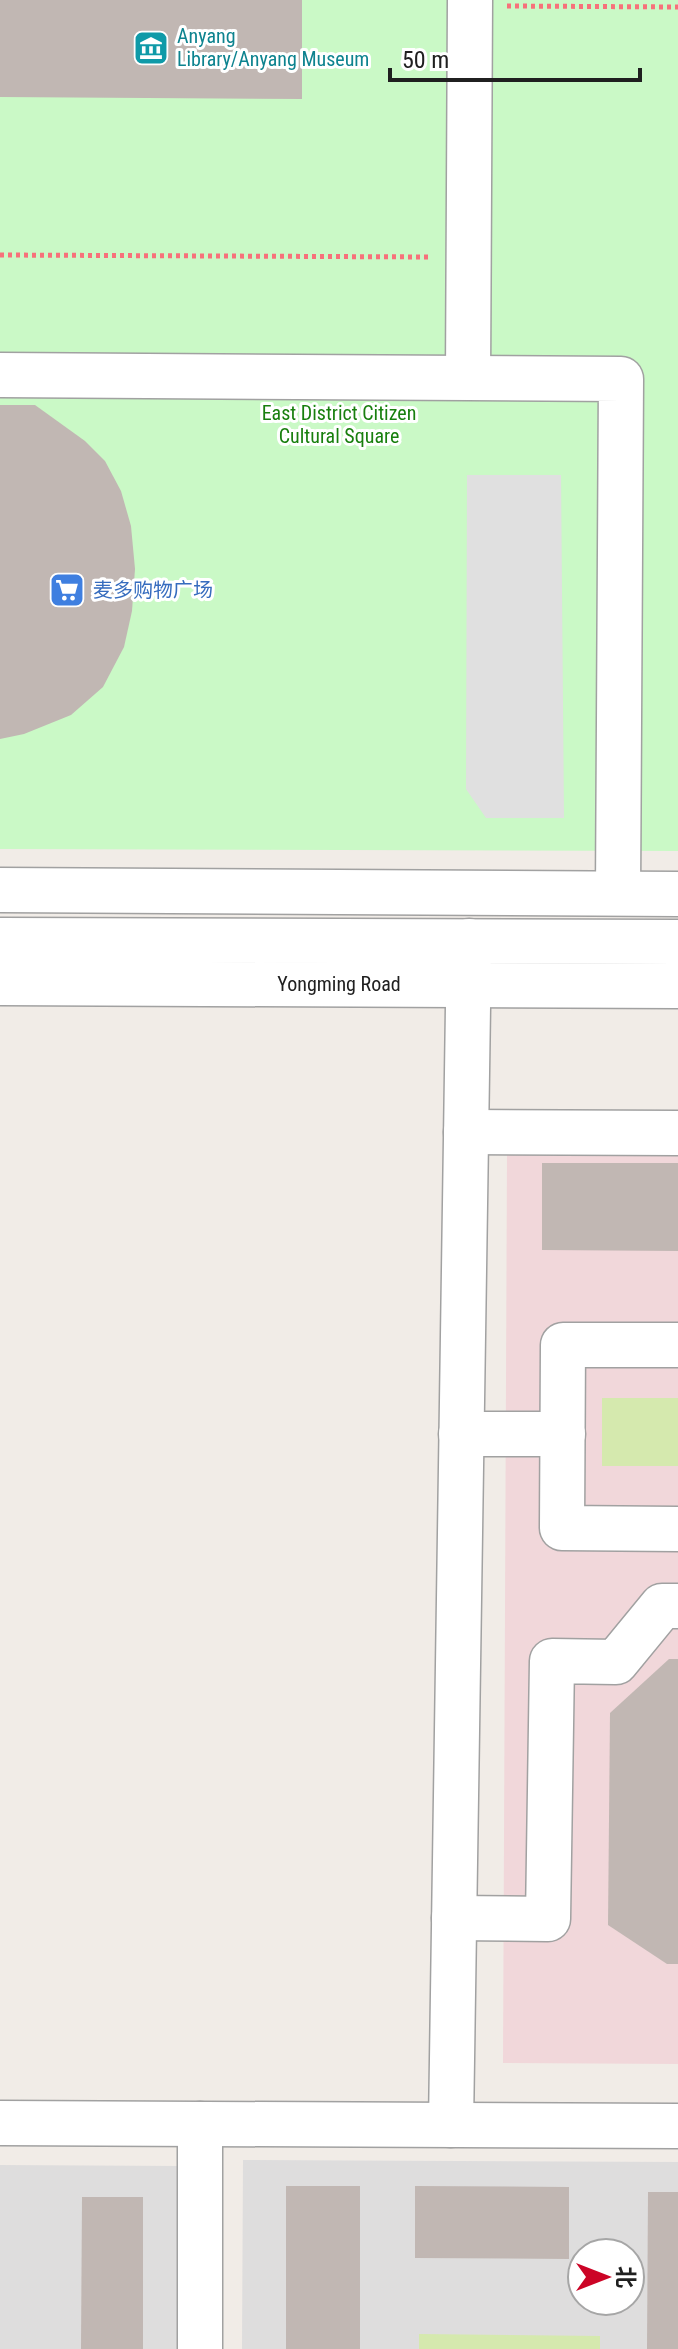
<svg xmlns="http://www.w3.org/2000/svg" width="678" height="2349" font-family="'Roboto Condensed','Noto Sans SC',sans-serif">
<rect width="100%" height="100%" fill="#f1ece7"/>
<g fill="#dedddd" fill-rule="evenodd">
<path d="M243,2160L678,2162V2349H242ZM582,2253H630V2301H582Z"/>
<polygon points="0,2165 182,2166 182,2349 0,2349"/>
</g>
<polygon fill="#f1d7da" points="507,1151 678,1152 678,2064 503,2063"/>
<g fill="#d5e9ae">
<rect x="602" y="1398" width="76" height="68"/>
<polygon points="419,2334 600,2336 600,2349 419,2349"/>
</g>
<polygon fill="#caf9c6" points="0,0 678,0 678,851 0,849"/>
<polygon fill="#e0e0e0" points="467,475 561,475 564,818 486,818 466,789"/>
<g fill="#c1b7b3">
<polygon points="0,0 302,0 302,99 0,97"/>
<polygon points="0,405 35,405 85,441 105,461 121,491 131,526 135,569 132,611 124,647 103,687 71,715 24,734 0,739"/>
<polygon points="542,1163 678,1163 678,1251 542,1250"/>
<polygon points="669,1659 678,1659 678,1964 667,1964 608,1925 610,1713"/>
<rect x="286" y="2186" width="74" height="163"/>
<polygon points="415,2186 569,2187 569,2259 415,2258"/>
<polygon points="648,2192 678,2192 678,2349 647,2349"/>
<polygon points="82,2197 143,2197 143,2349 81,2349"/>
</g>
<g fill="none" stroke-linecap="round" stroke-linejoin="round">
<defs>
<g id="minor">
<polyline points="0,375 621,379 618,893"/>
<polyline points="468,377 470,0"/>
<polyline points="0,890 678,894"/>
<polyline points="0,940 678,942"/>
<polyline points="0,983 678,986"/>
<polyline points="466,1132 678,1133"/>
<polyline points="678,1345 563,1345 562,1528 678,1529"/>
<polyline points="461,1434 563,1434"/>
<polyline points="454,1918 548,1919 552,1661 616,1662 662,1606 678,1606"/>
<polyline points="0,2123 678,2126"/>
<polyline points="451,2125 469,941"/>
<polyline points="200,2349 200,2124"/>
</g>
</defs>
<use href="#minor" stroke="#a1a1a1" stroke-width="47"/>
<g stroke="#f7717a" stroke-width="5" stroke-dasharray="4 4" stroke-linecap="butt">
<polyline points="507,6 678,7"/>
<polyline points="0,255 431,257"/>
</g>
<use href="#minor" stroke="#fff" stroke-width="44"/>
</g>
<defs>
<symbol id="museum-square" viewBox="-11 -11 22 22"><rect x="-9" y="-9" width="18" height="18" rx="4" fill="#0f9aa8" stroke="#fff"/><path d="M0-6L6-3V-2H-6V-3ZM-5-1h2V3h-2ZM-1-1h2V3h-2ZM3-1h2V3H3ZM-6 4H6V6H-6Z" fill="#fff"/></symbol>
<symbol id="supermarket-square" viewBox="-11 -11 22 22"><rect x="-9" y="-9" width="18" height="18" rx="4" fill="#3f7fe0" stroke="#fff"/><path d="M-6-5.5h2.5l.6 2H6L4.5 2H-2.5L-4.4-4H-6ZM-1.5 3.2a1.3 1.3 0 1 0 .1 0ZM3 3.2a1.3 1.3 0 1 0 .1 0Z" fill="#fff"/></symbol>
</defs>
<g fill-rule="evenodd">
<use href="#museum-square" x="131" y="28" width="40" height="40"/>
<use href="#supermarket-square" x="47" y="570" width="40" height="40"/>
</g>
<g text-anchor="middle" stroke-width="6" stroke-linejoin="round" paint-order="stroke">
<g font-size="20" fill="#0d838f" stroke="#fff" text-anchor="start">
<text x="177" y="43">Anyang<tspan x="177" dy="23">Library/Anyang Museum</tspan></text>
</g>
<g font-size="20" fill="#187f0e" stroke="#fff">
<text x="339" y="420">East District Citizen<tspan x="339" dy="23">Cultural Square</tspan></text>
</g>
<g font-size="20" fill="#366cbe" stroke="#fff" text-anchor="start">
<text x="93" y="597">麦多购物广场</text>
</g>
<g font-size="20" fill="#202020" stroke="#fff">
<text x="339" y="991">Yongming Road</text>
</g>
</g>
<g transform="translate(606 2277) rotate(90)"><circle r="38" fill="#ffffff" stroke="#a6a6a6" stroke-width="2"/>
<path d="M0-6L14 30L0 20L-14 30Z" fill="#cc0426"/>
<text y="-12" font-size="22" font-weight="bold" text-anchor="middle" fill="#202020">北</text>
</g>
<path d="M390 68v12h250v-12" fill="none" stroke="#202020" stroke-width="4"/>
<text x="402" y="68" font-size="24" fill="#202020" stroke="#ffffff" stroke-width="6" paint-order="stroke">50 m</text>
</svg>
